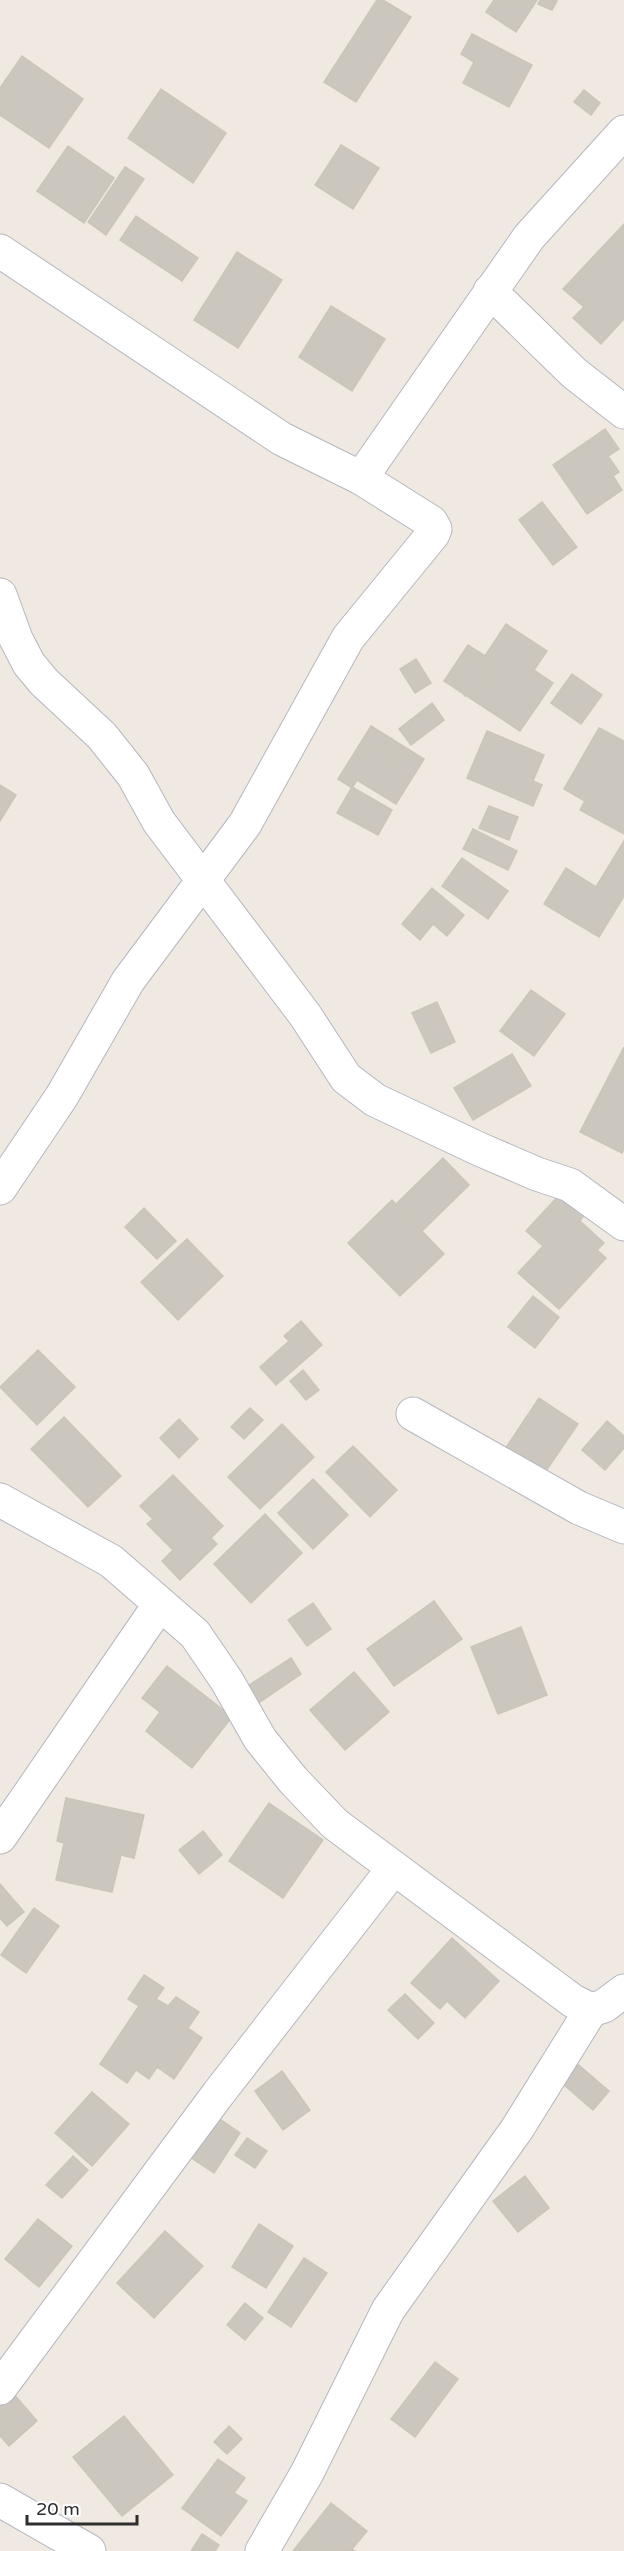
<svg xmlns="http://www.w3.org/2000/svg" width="624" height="2551" font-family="'Varela Round',sans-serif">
<rect width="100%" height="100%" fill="#efe9e1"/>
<g fill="#cbc7bf" stroke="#cbc5ba" stroke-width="1.5">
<polygon points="377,0 383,0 411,17 356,102 324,82"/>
<polygon points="494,0 537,0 516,32 486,12"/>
<polygon points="540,0 555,0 557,1 552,10 538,4"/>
<polygon points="472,34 532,65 509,107 463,83 474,62 461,54"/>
<polygon points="22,56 83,99 49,148 0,115 0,88"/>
<polygon points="161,89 226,133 193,183 128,138"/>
<polygon points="584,90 600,103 591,115 574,102"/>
<polygon points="341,145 379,168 353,209 315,185"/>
<polygon points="68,146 114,178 84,223 37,191"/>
<polygon points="125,167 144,179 106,235 88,222"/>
<polygon points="136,216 198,258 182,281 120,240"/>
<polygon points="624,224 624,319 601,344 573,318 584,307 563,289"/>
<polygon points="237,252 282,280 238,348 194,320"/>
<polygon points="331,306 385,339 352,391 299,357"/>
<polygon points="605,429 619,449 608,456 619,472 613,476 622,490 587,514 553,465"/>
<polygon points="542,502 577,547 553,565 519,520"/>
<polygon points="506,624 547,651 534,670 553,683 520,731 444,681 468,645 485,656"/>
<polygon points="479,655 493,678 465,696 450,672"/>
<polygon points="416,659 431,683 415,693 400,669"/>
<polygon points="572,674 602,695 581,724 551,703"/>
<polygon points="432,703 444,720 411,745 399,729"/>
<polygon points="371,726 424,759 396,804 357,780 352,788 338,779"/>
<polygon points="599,728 624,741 624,834 580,810 585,801 564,789"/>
<polygon points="487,731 544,755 533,781 542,785 533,806 467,778"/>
<polygon points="391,738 409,754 396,768 378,752"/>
<polygon points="0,785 16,795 0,821"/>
<polygon points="352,787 392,810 378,835 337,813"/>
<polygon points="489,806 518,817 509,840 479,828"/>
<polygon points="473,829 517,851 508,870 463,849"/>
<polygon points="624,841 624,896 599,937 544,904 566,868 596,887"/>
<polygon points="462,858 508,891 488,919 442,886"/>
<polygon points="432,888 464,915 447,936 433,924 420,940 402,924"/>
<polygon points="531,990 565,1014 534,1056 500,1031"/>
<polygon points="437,1002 455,1042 431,1053 412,1013"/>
<polygon points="624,1047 624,1149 622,1153 580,1132"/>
<polygon points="512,1054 531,1086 473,1120 454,1088"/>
<polygon points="443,1158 469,1185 419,1234 393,1207"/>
<polygon points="560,1194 584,1215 580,1221 604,1243 597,1250 606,1258 559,1309 518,1273 543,1246 526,1231"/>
<polygon points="392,1200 444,1254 400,1296 348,1243"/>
<polygon points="144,1208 176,1241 157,1259 125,1227"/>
<polygon points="187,1239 223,1276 178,1320 141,1282"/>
<polygon points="533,1296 559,1317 535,1348 508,1327"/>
<polygon points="301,1321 322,1345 276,1385 260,1367 289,1341 284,1336"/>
<polygon points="38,1350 75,1387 37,1425 0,1387"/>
<polygon points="303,1370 319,1390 306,1400 290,1381"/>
<polygon points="539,1398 578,1424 544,1474 505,1449"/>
<polygon points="250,1408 263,1420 244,1439 231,1427"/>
<polygon points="64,1417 121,1476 88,1507 31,1449"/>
<polygon points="179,1419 198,1439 179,1458 160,1438"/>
<polygon points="607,1421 624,1436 624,1448 605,1470 582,1450"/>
<polygon points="282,1424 314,1457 260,1509 228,1477"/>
<polygon points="353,1446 397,1490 370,1517 326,1472"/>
<polygon points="173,1475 223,1526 211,1538 217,1544 180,1580 162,1561 173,1550 147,1524 153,1519 140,1506"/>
<polygon points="313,1479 348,1515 313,1549 278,1513"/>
<polygon points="265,1514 302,1553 251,1603 214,1564"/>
<polygon points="434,1601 462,1639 394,1686 367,1649"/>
<polygon points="313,1603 331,1629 307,1646 288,1620"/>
<polygon points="521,1627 547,1695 498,1714 471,1647"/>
<polygon points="291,1658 301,1674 254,1706 243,1689"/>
<polygon points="167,1666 232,1717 192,1768 146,1731 160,1712 142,1698"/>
<polygon points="354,1672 389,1712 345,1750 310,1710"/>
<polygon points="66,1798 144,1815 134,1858 121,1855 112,1892 56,1880 64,1843 57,1841"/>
<polygon points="269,1803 323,1840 283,1898 229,1861"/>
<polygon points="203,1831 222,1855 199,1874 179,1850"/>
<polygon points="0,1884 24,1912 7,1926 0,1918"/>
<polygon points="34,1908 59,1926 26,1973 1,1955"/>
<polygon points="452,1938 499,1981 465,2018 447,2001 440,2009 411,1983"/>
<polygon points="144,1975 164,1988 156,1999 168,2006 176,1997 199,2012 188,2028 202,2038 174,2079 157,2067 149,2079 136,2070 127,2083 100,2064 139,2006 128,1999"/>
<polygon points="405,1994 434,2023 418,2039 388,2010"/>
<polygon points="573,2060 609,2091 593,2110 557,2079"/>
<polygon points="282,2071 310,2110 283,2130 255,2091"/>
<polygon points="92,2092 129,2124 92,2166 55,2133"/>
<polygon points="214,2115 240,2133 214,2173 187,2155"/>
<polygon points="247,2138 267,2151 255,2168 235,2155"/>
<polygon points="73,2156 88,2170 62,2198 46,2185"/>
<polygon points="525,2176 549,2208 518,2232 493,2201"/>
<polygon points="38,2219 72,2246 39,2287 5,2259"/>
<polygon points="259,2224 293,2246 266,2288 232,2267"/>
<polygon points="165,2231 203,2266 154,2318 117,2283"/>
<polygon points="304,2258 327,2273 291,2327 268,2312"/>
<polygon points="245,2303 263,2318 245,2340 227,2325"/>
<polygon points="435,2362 458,2379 415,2437 391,2419"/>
<polygon points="12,2392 37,2421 9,2446 0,2436 0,2402"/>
<polygon points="124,2416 173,2475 122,2516 73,2457"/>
<polygon points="229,2426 242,2439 227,2454 214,2442"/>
<polygon points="218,2459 245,2478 234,2493 247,2501 221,2536 182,2508"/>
<polygon points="331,2503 367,2531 352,2549 355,2551 293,2551"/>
<polygon points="202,2534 219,2545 215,2551 191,2551"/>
</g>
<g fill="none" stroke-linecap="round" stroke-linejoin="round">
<defs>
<g id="minor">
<polyline points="0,251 282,439 361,478 431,522 435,529 433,534 348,638 245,824 128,981 62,1096 0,1188"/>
<polyline points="490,291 574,373 624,412"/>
<polyline points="361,478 529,237 624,132"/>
<polyline points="0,595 16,639 29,664 44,682 102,736 133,775 159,822 305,1015 346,1078 375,1100 479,1149 537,1174 570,1185 624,1224"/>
<polyline points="413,1414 579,1508 624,1527"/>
<polyline points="0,1500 111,1561 195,1634 227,1681 260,1739 293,1780 335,1824 573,2001 591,2010 604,2006 624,1991"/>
<polyline points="0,1837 160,1604"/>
<polyline points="0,2388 218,2094 393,1869"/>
<polyline points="0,2500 89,2551"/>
<polyline points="262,2551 307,2473 388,2310 517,2129 591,2010"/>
</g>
</defs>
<use href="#minor" stroke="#b4b7c1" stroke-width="35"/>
<use href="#minor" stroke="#fff" stroke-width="33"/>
</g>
<path d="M27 2515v9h110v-9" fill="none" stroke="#2e2e2e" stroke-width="3"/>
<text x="36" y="2515" font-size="18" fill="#2e2e2e" stroke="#ffffff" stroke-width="4.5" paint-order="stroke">20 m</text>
</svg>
